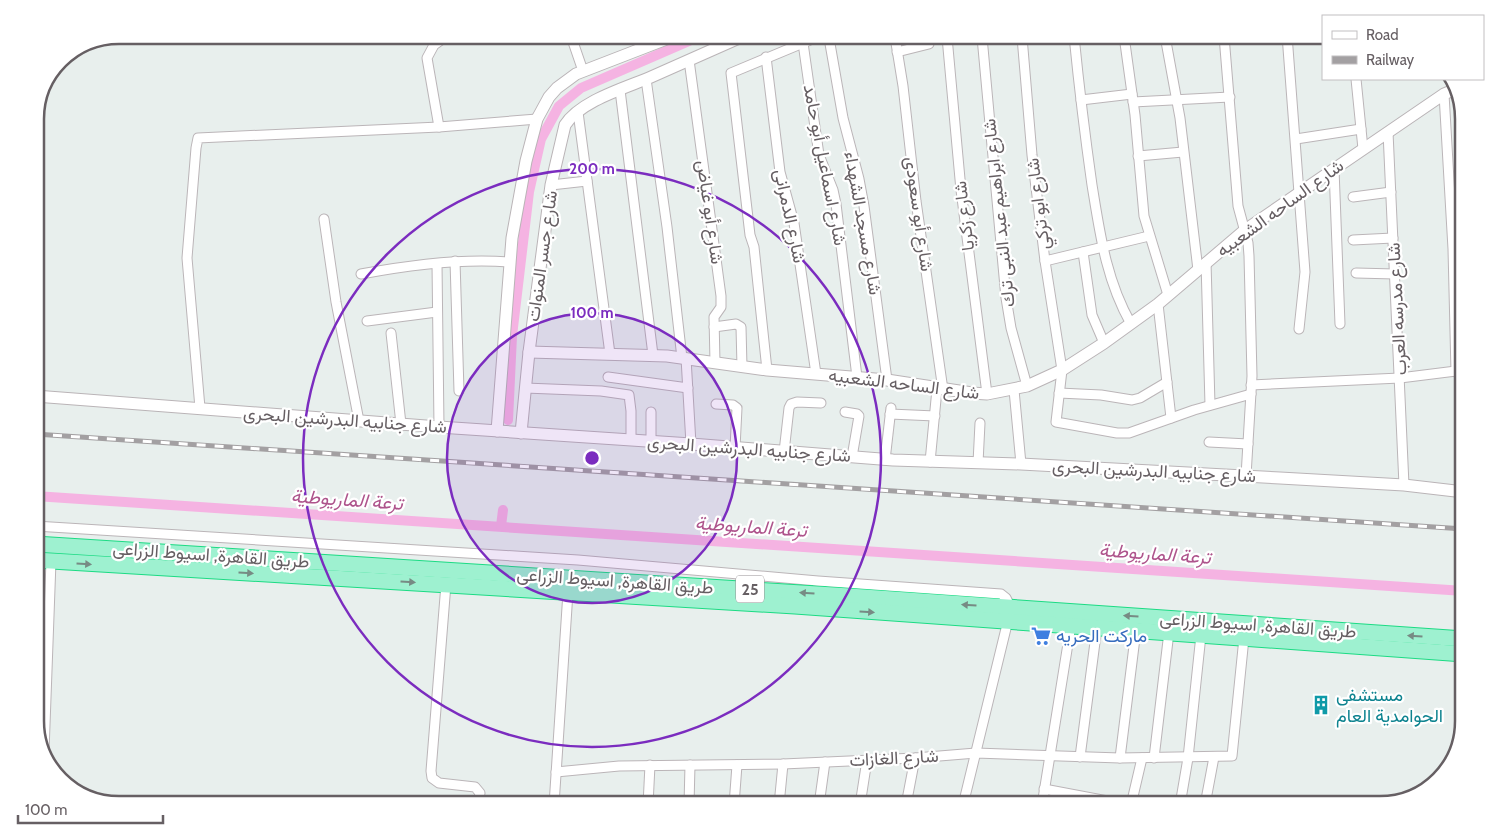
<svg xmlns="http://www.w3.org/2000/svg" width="1499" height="840" font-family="Cabin,Vazirmatn,sans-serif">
<rect width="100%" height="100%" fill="#e8efed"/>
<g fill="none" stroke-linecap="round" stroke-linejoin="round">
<g stroke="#f5b3e2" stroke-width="10">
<polyline points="508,420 512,336 529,192 541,139 559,106 581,88 696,38"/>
<polyline points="35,496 1464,591"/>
<polyline points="501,526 503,510"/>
</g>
<defs>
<g id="street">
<polyline points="1287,35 1305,272 1299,329"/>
<path d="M1074,36C1079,86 1085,136 1092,185C1100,234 1106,280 1131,324"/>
<polyline points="1124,36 1135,115 1144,216 1168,295"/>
<polyline points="1165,36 1180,118 1198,270"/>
<polyline points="1224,36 1238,206 1248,243 1249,256 1252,376 1246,476"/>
<polyline points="895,37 903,86 916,201 943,390"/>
<polyline points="947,37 961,190 987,394"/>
<polyline points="982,37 1006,298 1011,328 1027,386"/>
<polyline points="1022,37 1032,155 1045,261 1062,370 1056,422 1117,433 1129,433 1194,410 1251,394"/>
<polyline points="829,38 843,118 859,179 864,206 887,380"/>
<polyline points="572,39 583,71"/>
<polyline points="803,43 819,155 833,190 836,204 857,377"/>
<polyline points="897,52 929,44"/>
<polyline points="766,57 780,172 794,223 816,374"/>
<polyline points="689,60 721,296 721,307 714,317 715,363"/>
<polyline points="646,79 667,227 682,358"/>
<polyline points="1356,79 1363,149"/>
<polyline points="620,90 653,355"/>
<polyline points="1444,94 1453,249 1456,372"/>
<polyline points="1081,100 1132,94"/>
<polyline points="1133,102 1230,97"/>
<polyline points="578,112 610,354"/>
<polyline points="439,127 427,58 434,45 441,40"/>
<polyline points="1388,132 1404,485"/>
<polyline points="1296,139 1361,129"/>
<polyline points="1138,156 1183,152"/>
<polyline points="1334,169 1340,324"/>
<polyline points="551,185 587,181"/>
<polyline points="1353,197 1391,192"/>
<polyline points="324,219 336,302 359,421"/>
<polyline points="1353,240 1393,238"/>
<polyline points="1083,252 1092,315 1104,343"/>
<polyline points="455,261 459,391"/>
<polyline points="1045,261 1149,236"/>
<polyline points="1206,262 1210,405"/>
<polyline points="437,264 439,427"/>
<polyline points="1356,273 1395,274"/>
<path d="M361,274C409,265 460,258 509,262"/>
<polyline points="1158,304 1171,418"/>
<polyline points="367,321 437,312"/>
<polyline points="714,327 736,324 741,327 742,367"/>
<polyline points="391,333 401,424"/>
<polyline points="686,358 691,444"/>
<polyline points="767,370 754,247 750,235 731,73 815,38"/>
<polyline points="608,377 688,388"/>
<polyline points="1251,385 1400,378 1464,370"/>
<polyline points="525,388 601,391 629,395 631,411 631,440"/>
<polyline points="1014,390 1021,464"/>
<polyline points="1059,393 1101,395 1132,400 1140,398 1167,382"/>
<polyline points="716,404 733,405 737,408 735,448"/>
<polyline points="200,408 187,258 196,148 198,138 439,127 537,119"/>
<polyline points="651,412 651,441"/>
<polyline points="845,412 857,414 859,416 852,457"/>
<polyline points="890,414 935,416"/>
<polyline points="1209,442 1248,444"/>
<polyline points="784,452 789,408 791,404 797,402 821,403"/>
<polyline points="885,460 891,408"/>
<polyline points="930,462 937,389"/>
<polyline points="978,463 980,423"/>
<polyline points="35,526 578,560 818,581 1001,594 1006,598 1011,608 963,805"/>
<polyline points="446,584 431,771 432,778 439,783 475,787 480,793 478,805"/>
<polyline points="44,752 51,561"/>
<polyline points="1080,757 1097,627"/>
<polyline points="1120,758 1136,630"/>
<polyline points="1154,758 1169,632"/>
<polyline points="556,772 619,766 783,764 915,758 976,753 1120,758 1232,756 1244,638"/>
<polyline points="1044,789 1118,803"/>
<polyline points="164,805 164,804"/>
<polyline points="554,805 568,592"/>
<polyline points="648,805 650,765"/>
<polyline points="689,805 690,765"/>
<polyline points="734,805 737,765"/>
<polyline points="779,805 783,764"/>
<polyline points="819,805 825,762"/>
<polyline points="860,805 867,760"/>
<polyline points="906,805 915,758"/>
<polyline points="1042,805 1071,625"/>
<polyline points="1131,805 1142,758"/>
<polyline points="1180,805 1188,758 1201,635"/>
<polyline points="1205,805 1214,757"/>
</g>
<g id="secondary">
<polyline points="529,352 667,356 767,370 887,380 972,393 987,394 1027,386 1062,370 1104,343 1158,304 1245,230 1444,94 1456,89"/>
<polyline points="35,396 439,427 691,444 893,460 1021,464 1280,478 1404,485 1464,492"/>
<polyline points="497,431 512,238 526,161 537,119 549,97 557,88 576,74 669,38"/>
<path d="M521,433L529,352L551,185L565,125C580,101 625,88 651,77C680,64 709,51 739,38"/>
</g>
<g id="highway">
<polyline points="35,544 849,596 1464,639"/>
<polyline points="35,560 795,606 1464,654"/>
</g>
</defs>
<use href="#street" stroke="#bbb5b8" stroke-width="11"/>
<use href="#secondary" stroke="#bab4b7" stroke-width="13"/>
<use href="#highway" stroke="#1cdb84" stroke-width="17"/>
<use href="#street" stroke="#fff" stroke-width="9"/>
<use href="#secondary" stroke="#fff" stroke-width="11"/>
<use href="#highway" stroke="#9ef1d0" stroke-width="15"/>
<defs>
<polyline id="rail" points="35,434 1464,529"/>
</defs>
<use href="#rail" stroke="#a3a0a2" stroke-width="5"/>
<use href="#rail" stroke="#fff" stroke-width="3" stroke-dasharray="9" stroke-linecap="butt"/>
</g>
<defs><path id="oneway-solid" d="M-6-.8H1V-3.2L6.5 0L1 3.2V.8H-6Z" transform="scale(1.25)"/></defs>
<g fill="#778b84">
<use href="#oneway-solid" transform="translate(84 564) rotate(4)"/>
<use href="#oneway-solid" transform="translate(246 573) rotate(3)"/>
<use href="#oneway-solid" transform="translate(408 582) rotate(4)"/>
<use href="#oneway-solid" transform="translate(807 593) rotate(-176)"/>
<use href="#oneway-solid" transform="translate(969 605) rotate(-176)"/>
<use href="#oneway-solid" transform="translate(867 612) rotate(4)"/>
<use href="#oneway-solid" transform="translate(1131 616) rotate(-176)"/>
<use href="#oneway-solid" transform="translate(1415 636) rotate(-176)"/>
</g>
<circle cx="592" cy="458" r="145" fill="#7b2cbf" fill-opacity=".12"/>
<g fill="none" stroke="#7b2cbf" stroke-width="2.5">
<circle cx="592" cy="458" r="145"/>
<circle cx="592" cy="458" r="289"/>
</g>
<defs>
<symbol id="supermarket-bare" viewBox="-9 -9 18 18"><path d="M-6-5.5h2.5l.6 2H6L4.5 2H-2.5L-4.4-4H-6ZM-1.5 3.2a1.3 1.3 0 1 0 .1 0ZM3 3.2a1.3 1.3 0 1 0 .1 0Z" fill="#3f7fe0" stroke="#fff" stroke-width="2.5" paint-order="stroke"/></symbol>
<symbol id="building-bare" viewBox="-9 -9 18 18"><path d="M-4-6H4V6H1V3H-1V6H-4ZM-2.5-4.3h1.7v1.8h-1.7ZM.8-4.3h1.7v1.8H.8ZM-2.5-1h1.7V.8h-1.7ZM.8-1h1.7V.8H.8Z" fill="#0f9aa8" stroke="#fff" stroke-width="2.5" paint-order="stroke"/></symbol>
</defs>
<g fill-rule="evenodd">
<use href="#supermarket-bare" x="1027" y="622" width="28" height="28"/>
<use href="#building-bare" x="1307" y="691" width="28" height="28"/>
</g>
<g text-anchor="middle" stroke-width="4.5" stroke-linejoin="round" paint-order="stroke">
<rect fill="#fff" stroke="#948f92" stroke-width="1" x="736" y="575.5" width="28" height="27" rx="4"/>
<g font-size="16" font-weight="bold" fill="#665f63">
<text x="750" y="595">25</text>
</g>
<g font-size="18" fill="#665f63" stroke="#fff">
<text transform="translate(825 165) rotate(79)" y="6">شارع اسماعيل أبو حامد</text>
<text transform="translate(1038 204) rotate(-97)" y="6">شارع ابو تركي</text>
<text transform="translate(1280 208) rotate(-36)" y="6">شارع الساحه الشعبيه</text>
<text transform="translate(710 212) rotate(82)" y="6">شارع أبو غياض</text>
<text transform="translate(999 213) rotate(-96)" y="6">شارع ابراهيم عبد النبى ترك</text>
<text transform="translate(919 214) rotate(82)" y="6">شارع أبو سعودى</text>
<text transform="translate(790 216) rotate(78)" y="6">شارع الدمرانى</text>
<text transform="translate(964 216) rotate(-97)" y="6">شارع زكريا</text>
<text transform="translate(863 223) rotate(80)" y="6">شارع مسجد الشهداء</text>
<text transform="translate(542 256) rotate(-82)" y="6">شارع جسر المنوات</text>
<text transform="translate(1397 309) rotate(-93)" y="6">شارع مدرسه العرب</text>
<text transform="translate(904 384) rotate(7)" y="6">شارع الساحه الشعبيه</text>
<text transform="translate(345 420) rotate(4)" y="6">شارع جنابيه البدرشين البحرى</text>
<text transform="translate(749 449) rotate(4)" y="6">شارع جنابيه البدرشين البحرى</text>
<text transform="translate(1154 471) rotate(3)" y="6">شارع جنابيه البدرشين البحرى</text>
<text transform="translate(211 555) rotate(4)" y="6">طريق القاهرة, اسيوط الزراعى</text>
<text transform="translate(615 581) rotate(4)" y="6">طريق القاهرة, اسيوط الزراعى</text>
<text transform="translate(1258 625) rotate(4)" y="6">طريق القاهرة, اسيوط الزراعى</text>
<text transform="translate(894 758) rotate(-3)" y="6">شارع الغازات</text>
</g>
<g font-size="18" fill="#366cbe" stroke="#fff" text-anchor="start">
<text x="1056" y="642">ماركت الحريه</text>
</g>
<g font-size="18" fill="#0d838f" stroke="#fff" text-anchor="start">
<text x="1336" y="701">مستشفى<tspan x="1336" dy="21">الحوامدية العام</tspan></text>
</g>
<g font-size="19" font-style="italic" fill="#ae548c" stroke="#fff">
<text transform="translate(347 499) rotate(4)" y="7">ترعة الماريوطية</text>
<text transform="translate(751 526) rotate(4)" y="7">ترعة الماريوطية</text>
<text transform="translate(1155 553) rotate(4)" y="7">ترعة الماريوطية</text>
</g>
</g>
<path d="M0 0H1499V840H0ZM119 44H1380A75 75 0 0 1 1455 119V721A75 75 0 0 1 1380 796H119A75 75 0 0 1 44 721V119A75 75 0 0 1 119 44Z" fill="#fff" fill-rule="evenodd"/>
<path fill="none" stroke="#665f63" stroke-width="2.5" d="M119 44H1380A75 75 0 0 1 1455 119V721A75 75 0 0 1 1380 796H119A75 75 0 0 1 44 721V119A75 75 0 0 1 119 44Z"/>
<circle cx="592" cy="458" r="8" fill="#7b2cbf" stroke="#fff" stroke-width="2.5"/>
<g font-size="15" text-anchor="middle" font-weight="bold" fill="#7b2cbf" stroke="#fff" stroke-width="4.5" stroke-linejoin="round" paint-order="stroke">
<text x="592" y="174">200 m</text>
<text x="592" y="318">100 m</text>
</g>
<rect x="1322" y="15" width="162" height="65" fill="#ffffff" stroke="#c2bfc1"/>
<rect x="1332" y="31" width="25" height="8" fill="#ffffff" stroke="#c2bfc1"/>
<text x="1366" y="40" font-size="15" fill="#665f63">Road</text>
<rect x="1332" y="56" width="25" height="8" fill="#a3a0a2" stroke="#c2bfc1"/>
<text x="1366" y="65" font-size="15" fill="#665f63">Railway</text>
<path d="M18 815v8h145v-8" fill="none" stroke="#665f63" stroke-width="2.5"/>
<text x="25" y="815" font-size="15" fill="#665f63" stroke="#ffffff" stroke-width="4" paint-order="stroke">100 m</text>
</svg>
